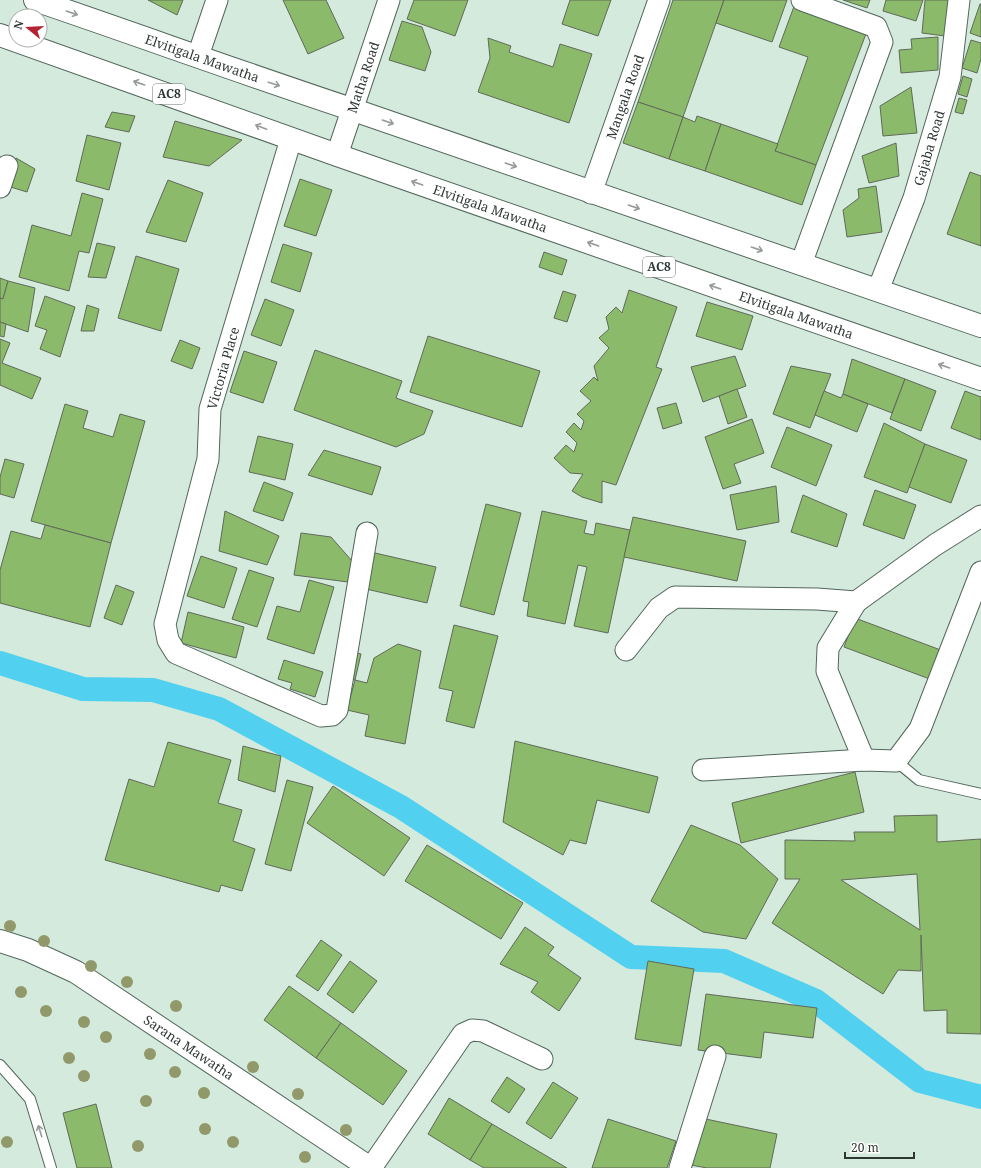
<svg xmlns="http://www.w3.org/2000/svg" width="981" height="1168" font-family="'Noto Serif',serif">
<rect width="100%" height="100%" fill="#d3eadd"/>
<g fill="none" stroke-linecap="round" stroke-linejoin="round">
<polyline stroke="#52d0ef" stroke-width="24" points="0,663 83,689 153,690 219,709 401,807 631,957 724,961 816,1001 920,1081 981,1097"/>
</g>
<g fill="#8cba6b" stroke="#606a59" fill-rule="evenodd">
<polygon points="148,0 183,0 177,15"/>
<polygon points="283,0 326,0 344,38 308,54"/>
<polygon points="414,0 468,0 455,36 407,19"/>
<polygon points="570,0 611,0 598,36 562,24"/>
<polygon points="673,0 724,0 683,117 638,102"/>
<polygon points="724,0 787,0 772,42 716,23"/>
<polygon points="843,0 870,0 867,8"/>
<polygon points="886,0 923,0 916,21 883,11"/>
<polygon points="925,0 949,0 945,36 922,33"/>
<polygon points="796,1 869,26 816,165 775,151 808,57 779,47"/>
<polygon points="980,4 981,4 981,37 970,33"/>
<polygon points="402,21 422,27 431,52 425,71 389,60"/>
<polygon points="938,37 938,70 901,73 899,50 912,49 911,39"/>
<polygon points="488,38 511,46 509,52 553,67 560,44 592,54 569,123 478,92 490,58"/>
<polygon points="971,40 981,43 981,59 977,73 962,68"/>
<polygon points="963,76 972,79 967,97 958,94"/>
<polygon points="911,87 917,133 883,136 880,106"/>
<polygon points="959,98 967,100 963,114 955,112"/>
<polygon points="638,102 683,117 669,159 623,143"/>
<polygon points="112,112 135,116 129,132 105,127"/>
<polygon points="697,116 721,124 705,171 669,159 683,117 695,122"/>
<polygon points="175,121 242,140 209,166 163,157"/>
<polygon points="721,124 778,144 775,151 816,165 802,205 705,171"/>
<polygon points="87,135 121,143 109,190 76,181"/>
<polygon points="896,143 899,176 869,183 862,156"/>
<polygon points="16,158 35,169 27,192 4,185"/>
<polygon points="970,172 981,176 981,246 947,234"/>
<polygon points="300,179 332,190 316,236 284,226"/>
<polygon points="168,180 203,193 186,242 146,232"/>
<polygon points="876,186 882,232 847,237 843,210 859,198 858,189"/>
<polygon points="82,193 103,199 89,253 79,251 69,291 19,277 32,225 71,236"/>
<polygon points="97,243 115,247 106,278 88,277"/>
<polygon points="283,244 312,253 300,292 271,282"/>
<polygon points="544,252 567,260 562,275 539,267"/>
<polygon points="136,256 179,269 161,331 118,318"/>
<polygon points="0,278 8,281 3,299 0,298"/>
<polygon points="8,281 35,288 28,332 0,322 0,298 3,299"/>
<polygon points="629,290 677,307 656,367 662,369 616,485 602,481 602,503 582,497 572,491 583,474 570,473 554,458 566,445 574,452 577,443 566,432 574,423 581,430 584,421 577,414 591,401 580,391 594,377 598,381 594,366 609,348 599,338 609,329 606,317 616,307 622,313"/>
<polygon points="563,291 576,295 567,322 554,318"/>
<polygon points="45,296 75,307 60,357 40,349 47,330 35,326"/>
<polygon points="265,299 294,310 281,346 251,335"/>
<polygon points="707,302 753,316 742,350 696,336"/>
<polygon points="87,305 99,309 94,331 81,331"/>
<polygon points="0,322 6,324 4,337 0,336"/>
<polygon points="428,336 540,371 522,427 410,392"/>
<polygon points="0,339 10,343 2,363 41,378 32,399 0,385"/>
<polygon points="180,340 200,348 192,369 171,361"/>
<polygon points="315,350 402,381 396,398 433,411 424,434 396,447 294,410"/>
<polygon points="244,351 277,362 263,403 230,392"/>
<polygon points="735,356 746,386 703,402 691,367"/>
<polygon points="852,359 905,379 892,413 843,394"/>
<polygon points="791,366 831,374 810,428 773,414"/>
<polygon points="905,379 936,391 921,431 890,419"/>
<polygon points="737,389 747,417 728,424 719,396"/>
<polygon points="824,391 841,398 843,394 868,404 857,432 815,415"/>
<polygon points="965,391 981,397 981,440 951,428"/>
<polygon points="676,403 682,423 663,429 657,408"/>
<polygon points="65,404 88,411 83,428 113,437 120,414 145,421 111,543 31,521"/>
<polygon points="752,419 764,453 734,464 741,483 723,489 705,437"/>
<polygon points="884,423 925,444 907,493 864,477"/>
<polygon points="787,427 832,445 816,486 771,467"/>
<polygon points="258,436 293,444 285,480 249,472"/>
<polygon points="925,444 967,460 951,503 909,487"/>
<polygon points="324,450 381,467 372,495 308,475"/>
<polygon points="5,459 24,464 14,498 0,494 0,477"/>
<polygon points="264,482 293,493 283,521 253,511"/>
<polygon points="776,486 779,522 737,530 730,495"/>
<polygon points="875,490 916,505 904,539 863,525"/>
<polygon points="803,495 847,514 837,547 791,532"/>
<polygon points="486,504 521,513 494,615 460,606"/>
<polygon points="225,511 279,536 267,565 219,551"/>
<polygon points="542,511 587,521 584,533 594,535 596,523 630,530 608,633 574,626 587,567 578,565 565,624 527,616 529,602 523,601"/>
<polygon points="633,517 746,541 737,581 624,557"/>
<polygon points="45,525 111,543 90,627 0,603 0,570 11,531 41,539"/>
<polygon points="301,533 331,537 352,561 348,582 294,575"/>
<polygon points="375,553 436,567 427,603 366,589"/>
<polygon points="201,556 237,568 224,608 187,596"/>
<polygon points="249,570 274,578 257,627 232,619"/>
<polygon points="309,580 334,587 314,654 267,639 277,606 300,612"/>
<polygon points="116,585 134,592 122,625 104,618"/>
<polygon points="188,612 244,627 236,658 181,643"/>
<polygon points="855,618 946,652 935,681 844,647"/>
<polygon points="454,625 498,636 474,728 446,721 453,691 439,688"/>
<polygon points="398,644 421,651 405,744 365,736 369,715 347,710 355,680 367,683 374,658"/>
<polygon points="351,651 361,654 355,680 344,677"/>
<polygon points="284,660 323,672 315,697 290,689 292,683 278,679"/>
<polygon points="515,741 658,777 649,813 597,800 586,844 570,840 563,855 503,822"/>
<polygon points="168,742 231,760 218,803 242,810 233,841 255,849 242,891 221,885 219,892 105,860 129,779 154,787"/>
<polygon points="243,746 281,756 275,792 238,780"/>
<polygon points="855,772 864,812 741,843 732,803"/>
<polygon points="287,780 313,787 291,871 265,864"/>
<polygon points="333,786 410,838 384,876 307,823"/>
<path d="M937,815V842L981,839V1034L947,1033V1010L924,1011L921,935V971L898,970L883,994L772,923L800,879H785V840L855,841L854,832H895L894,816ZM917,874L920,930L841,880Z"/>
<polygon points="691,825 740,845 778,879 746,939 703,932 651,901"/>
<polygon points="427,845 523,903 501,939 405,881"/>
<polygon points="525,927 554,947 548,955 581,978 559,1011 531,992 538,982 500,964"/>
<polygon points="321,940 342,955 318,991 296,976"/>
<polygon points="350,961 377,981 353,1013 327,994"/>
<polygon points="648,961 694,969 681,1046 635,1039"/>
<polygon points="289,986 341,1023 316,1058 264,1020"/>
<polygon points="706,994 817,1008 813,1038 764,1032 761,1058 698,1050"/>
<polygon points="341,1023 407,1071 383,1105 316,1058"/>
<polygon points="507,1077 525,1089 509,1113 491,1101"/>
<polygon points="553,1082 578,1098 551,1139 526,1123"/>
<polygon points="449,1098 492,1124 470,1160 428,1134"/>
<polygon points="96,1104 112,1168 77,1168 63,1113"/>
<polygon points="701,1118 777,1134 770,1168 707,1168 691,1165"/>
<polygon points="608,1119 676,1141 667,1168 592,1168"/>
<polygon points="492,1124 567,1168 484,1168 470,1160"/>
</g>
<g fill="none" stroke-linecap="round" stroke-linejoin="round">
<defs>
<g id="service">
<polyline points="896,761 919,780 981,794"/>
<polyline points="0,1065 30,1099 51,1168"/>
</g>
<g id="minor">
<polyline points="198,56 217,0"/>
<polyline points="291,139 210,409 208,459 165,624 168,640 176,653 321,716 332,715 337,710 367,533"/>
<path id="s1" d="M337,155L389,0"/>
<polyline points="0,187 7,166"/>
<path id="s2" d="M591,193L659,0"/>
<polyline points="801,264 882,42 876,27 802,0"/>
<path id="s3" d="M878,290L914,198L950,77L959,0"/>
<polyline points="856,602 828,648 827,671 864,760"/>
<polyline points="626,650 659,608 675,597 817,599 856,602 935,545 981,516"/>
<polyline points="703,770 864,760 896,761 920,729 981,572"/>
<polyline points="371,1168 463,1034 472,1030 483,1031 542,1059"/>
<polyline points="680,1168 715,1056"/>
</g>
<g id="tertiary">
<path id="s4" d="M0,941L28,950L76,972L370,1168"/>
</g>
<g id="trunk">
<path id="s5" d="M35,0C141,36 245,74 351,109L981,326"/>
<path id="s6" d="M0,35L337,155L981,379"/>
</g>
</defs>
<use href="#service" stroke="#52665b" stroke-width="12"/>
<use href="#minor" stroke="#52665b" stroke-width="23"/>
<use href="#tertiary" stroke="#52665b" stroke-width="24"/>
<use href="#trunk" stroke="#52665b" stroke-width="24"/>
<use href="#service" stroke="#fff" stroke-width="10"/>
<use href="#minor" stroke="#fff" stroke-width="21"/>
<use href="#tertiary" stroke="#fff" stroke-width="22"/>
<use href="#trunk" stroke="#fff" stroke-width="22"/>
</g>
<g fill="#91996b">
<circle cx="10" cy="926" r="6"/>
<circle cx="44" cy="941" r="6"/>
<circle cx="91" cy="966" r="6"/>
<circle cx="127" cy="982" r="6"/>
<circle cx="21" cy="992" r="6"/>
<circle cx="176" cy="1006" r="6"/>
<circle cx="46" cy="1011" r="6"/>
<circle cx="84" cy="1022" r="6"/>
<circle cx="106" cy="1037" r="6"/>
<circle cx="150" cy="1054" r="6"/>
<circle cx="69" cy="1058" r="6"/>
<circle cx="253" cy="1067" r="6"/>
<circle cx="175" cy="1072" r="6"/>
<circle cx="84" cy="1076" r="6"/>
<circle cx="204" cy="1093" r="6"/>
<circle cx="298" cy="1094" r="6"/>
<circle cx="146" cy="1101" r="6"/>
<circle cx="205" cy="1129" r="6"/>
<circle cx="346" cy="1130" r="6"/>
<circle cx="7" cy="1142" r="6"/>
<circle cx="233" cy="1142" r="6"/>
<circle cx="138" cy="1146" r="6"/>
<circle cx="305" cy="1157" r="6"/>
</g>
<defs><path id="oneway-shaft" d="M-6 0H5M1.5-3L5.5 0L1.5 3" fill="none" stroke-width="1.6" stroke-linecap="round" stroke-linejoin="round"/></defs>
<g stroke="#969b98">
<use href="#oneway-shaft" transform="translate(72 13) rotate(19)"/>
<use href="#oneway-shaft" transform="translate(139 83) rotate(-161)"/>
<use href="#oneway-shaft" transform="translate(274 84) rotate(18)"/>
<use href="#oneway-shaft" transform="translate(388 122) rotate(19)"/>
<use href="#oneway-shaft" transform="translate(261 127) rotate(-159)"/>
<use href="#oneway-shaft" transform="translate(511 165) rotate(19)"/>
<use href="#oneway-shaft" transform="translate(417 183) rotate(-161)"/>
<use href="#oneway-shaft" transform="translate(634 207) rotate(19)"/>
<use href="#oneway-shaft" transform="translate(593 244) rotate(-161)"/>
<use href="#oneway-shaft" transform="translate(757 249) rotate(19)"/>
<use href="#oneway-shaft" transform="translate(715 287) rotate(-161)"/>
<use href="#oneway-shaft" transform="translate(944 366) rotate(-161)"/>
<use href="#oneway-shaft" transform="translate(40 1131) rotate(-107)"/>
</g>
<g text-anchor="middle" stroke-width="3.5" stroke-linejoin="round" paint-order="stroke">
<g fill="#fff" stroke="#6d7370" stroke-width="1">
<rect x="153" y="84" width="32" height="20" rx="3"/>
<rect x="643" y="257" width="32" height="20" rx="3"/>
</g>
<g font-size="12" font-weight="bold" fill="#2e3732">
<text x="169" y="98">AC8</text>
<text x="659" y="271">AC8</text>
</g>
<g font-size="13" fill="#2e3732" stroke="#fff">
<text dy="5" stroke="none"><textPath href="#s5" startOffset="177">Elvitigala Mawatha</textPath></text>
<text dy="5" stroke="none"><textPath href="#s1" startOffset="82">Matha Road</textPath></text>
<text dy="5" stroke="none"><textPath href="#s2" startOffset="102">Mangala Road</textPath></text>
<text dy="5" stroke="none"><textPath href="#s3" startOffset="151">Gajaba Road</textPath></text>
<text dy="5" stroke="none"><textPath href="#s6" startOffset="520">Elvitigala Mawatha</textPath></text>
<text dy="5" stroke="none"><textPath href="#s6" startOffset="844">Elvitigala Mawatha</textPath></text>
<text transform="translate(223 368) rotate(-74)" y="5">Victoria Place</text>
<text dy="5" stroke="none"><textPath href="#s4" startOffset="218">Sarana Mawatha</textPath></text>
</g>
</g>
<g transform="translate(28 28) rotate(288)"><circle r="19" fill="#ffffff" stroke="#abafad"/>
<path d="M0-3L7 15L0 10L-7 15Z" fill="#b52333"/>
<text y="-6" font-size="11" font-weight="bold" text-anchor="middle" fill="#2e3732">N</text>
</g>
<path d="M845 1152v6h69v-6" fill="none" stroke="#2e3732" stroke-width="2"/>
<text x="851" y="1152" font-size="12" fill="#2e3732" stroke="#ffffff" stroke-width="3" paint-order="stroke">20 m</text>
</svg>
